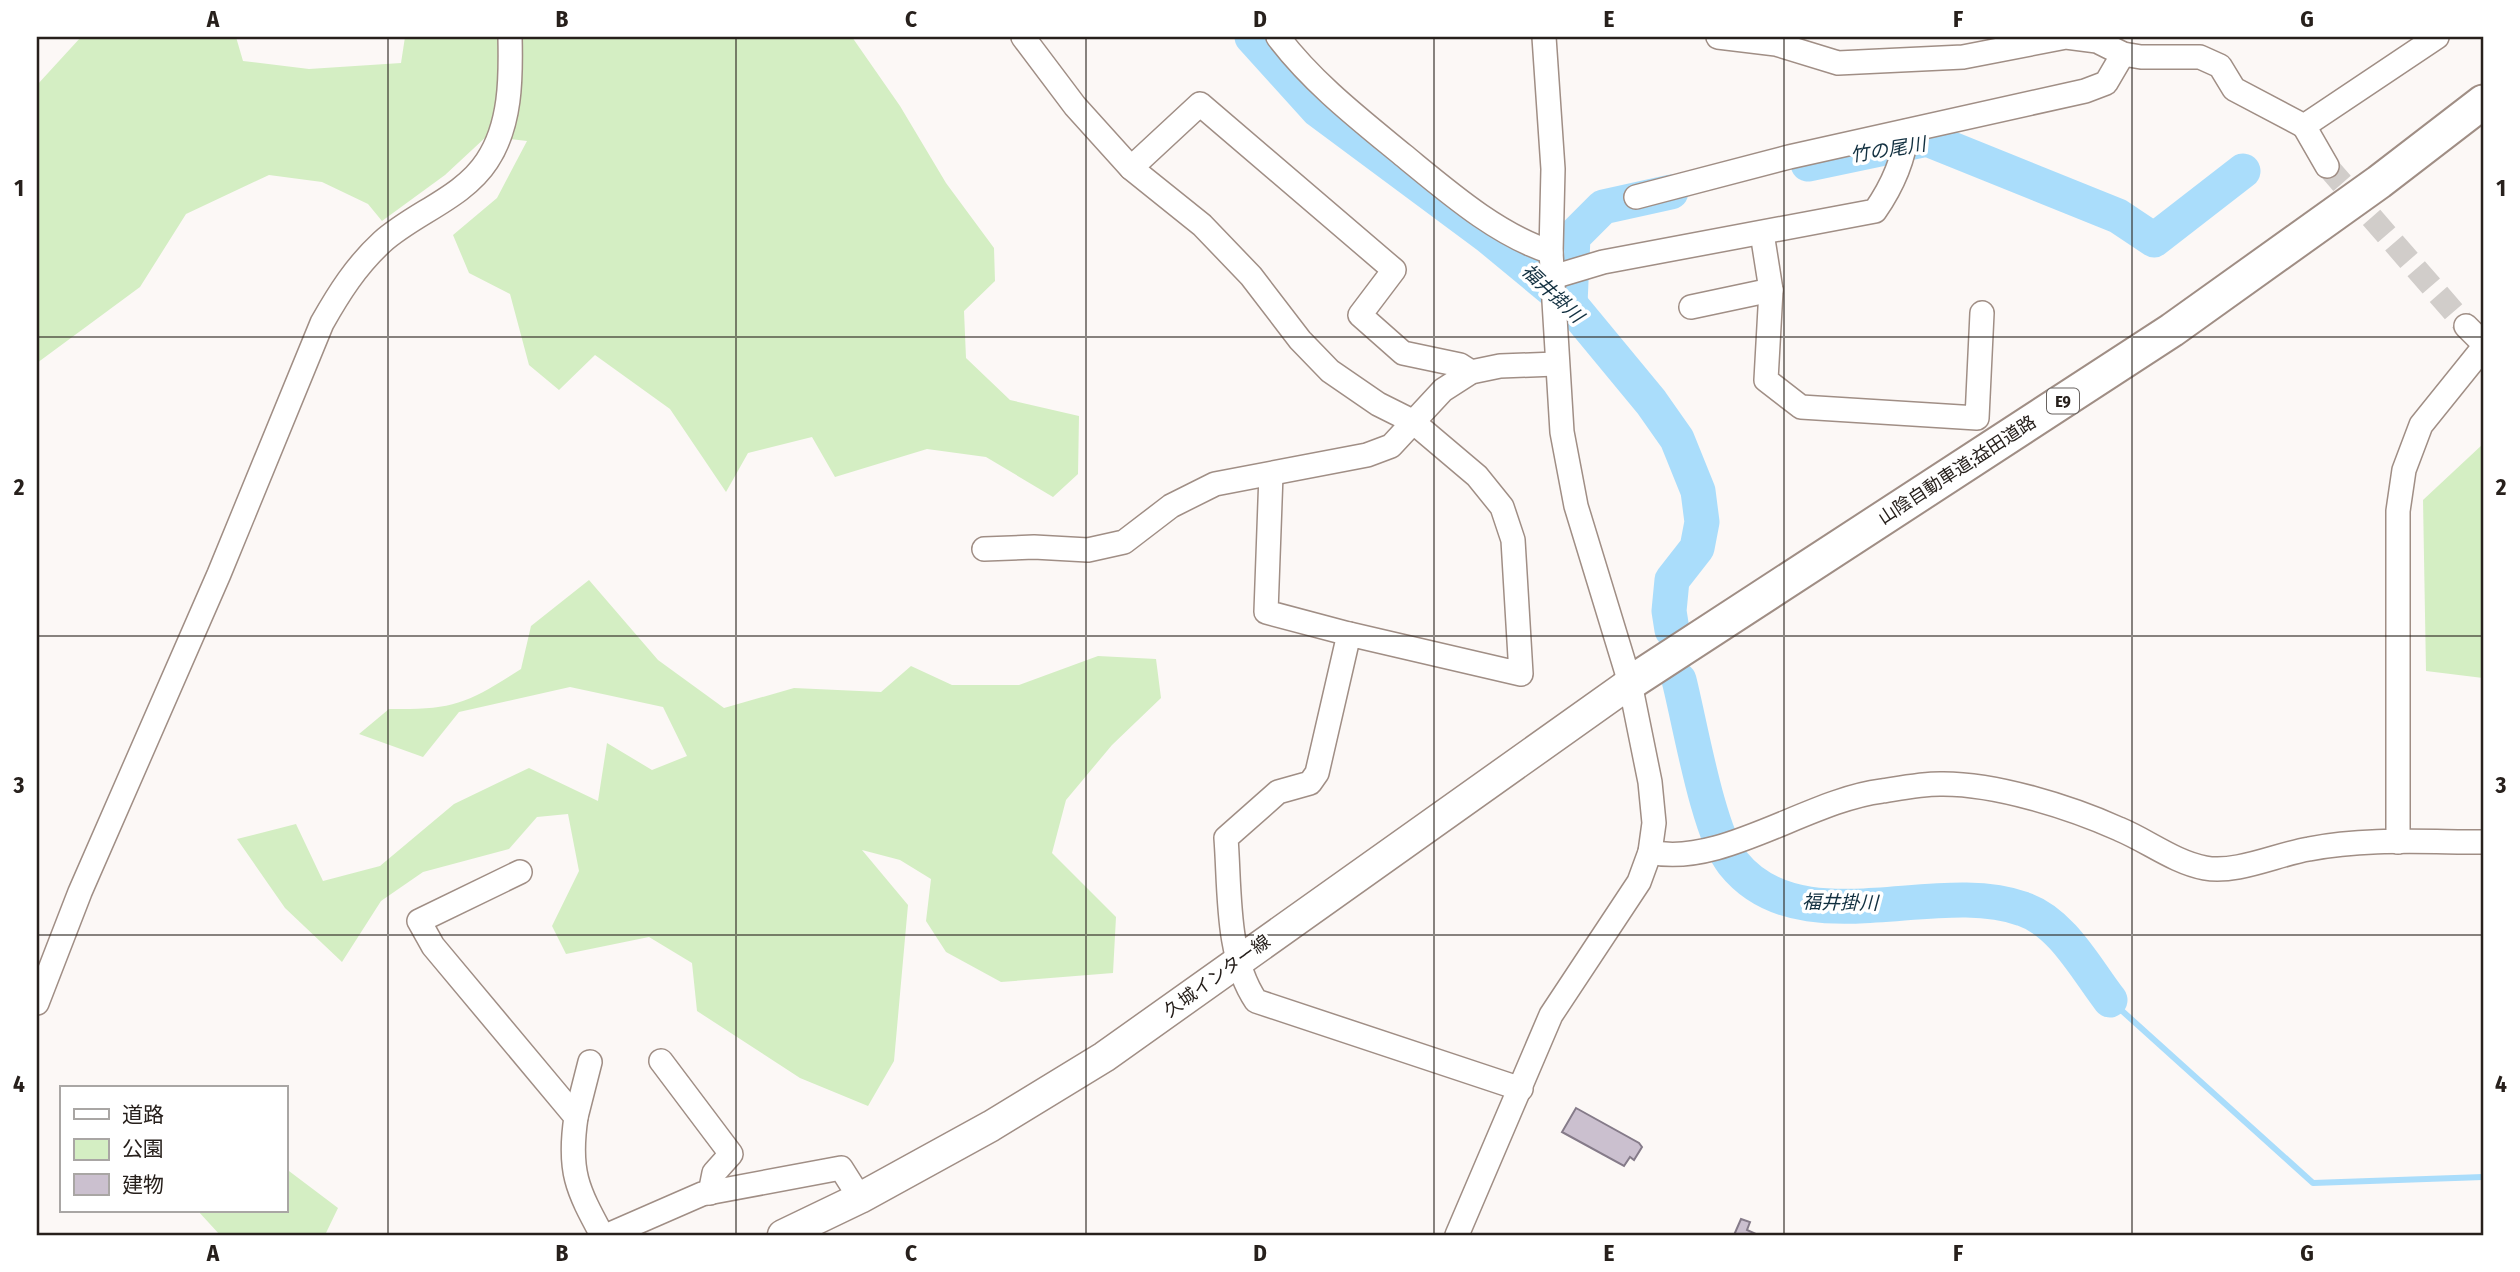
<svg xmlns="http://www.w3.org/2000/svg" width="2520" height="1272" font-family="'Fira Sans Condensed','Noto Sans JP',sans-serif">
<rect width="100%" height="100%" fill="#fcf8f6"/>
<g fill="#d4eec3">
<polygon points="81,37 236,37 243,61 309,69 401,63 405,37 852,37 900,106 946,183 994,248 995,281 964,311 966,358 1010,400 1079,416 1078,474 1053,497 986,457 927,449 835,477 812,437 748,453 726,492 670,409 595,355 559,390 529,365 510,294 469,273 453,235 497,198 527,141 487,136 445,175 382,221 368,204 322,182 269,175 186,214 140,287 37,363 37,85"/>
<polygon points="2483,444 2483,678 2426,671 2423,500"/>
<path d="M589,580L658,660L724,708L794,688L881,692L911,666L952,685H1019L1098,656L1156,659L1161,698L1112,745L1066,800L1052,853L1116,917L1113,973L1001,982L946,952L926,921L931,879L900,860L862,850L908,905L894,1061L868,1106L800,1078L697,1011L692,963L649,937L566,954L552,926L579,871L568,814L537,817L509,849L423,872L381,901L342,962L285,908L237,839L296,824L323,881L380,866L454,804L529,768L598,801L607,743L652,770L687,756L663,707L570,687L459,712L423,757L359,734L389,709C453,710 467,704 521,669L531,626Z"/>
<polygon points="285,1168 338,1208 325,1235 220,1235 198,1211 285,1211"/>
</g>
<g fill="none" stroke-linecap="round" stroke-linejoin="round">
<polyline stroke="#aaddfb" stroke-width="6" points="2110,1000 2313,1183 2483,1177"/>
<g stroke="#aaddfb" stroke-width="35">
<polyline points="1252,37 1318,110 1489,237 1570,304 1651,402 1677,439 1698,491 1702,522 1697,548 1672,580 1669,611 1672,630"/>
<polyline points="1808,164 1927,139 2118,216 2154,240 2243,171"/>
<polyline points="1570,304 1573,237 1603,207 1671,192"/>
<path d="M1679,680C1690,723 1708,832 1733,863C1800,947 1936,877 2023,909C2062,922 2086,969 2110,1000"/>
</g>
</g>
<g fill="#cbc0cf" stroke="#857b89" stroke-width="2">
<polygon points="1576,1108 1639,1143 1642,1147 1634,1160 1630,1157 1624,1166 1562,1132"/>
<polygon points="1741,1219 1750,1222 1747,1230 1758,1235 1734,1235"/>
</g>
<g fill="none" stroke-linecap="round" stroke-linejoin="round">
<polyline stroke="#d1cdca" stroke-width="23" stroke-dasharray="23 11" stroke-linecap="butt" points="2327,166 2466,326"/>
<defs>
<g id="minor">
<path d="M1023,37L1075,106L1131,168L1202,225L1251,276L1300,340L1330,371L1378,404L1412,421L1477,476L1502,507L1513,540L1521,674L1349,634L1317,773L1310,783L1278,792L1226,838C1230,890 1226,957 1256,1001L1521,1089"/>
<path d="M1278,37C1313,83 1358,118 1403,155C1447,191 1497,235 1551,252"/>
<polyline points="1718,37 1776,44 1838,63 1963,57 2066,37 2097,41 2123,54 2141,57 2200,57 2220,66 2234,89 2304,126 2437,37"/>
<polyline points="2304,126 2327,166"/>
<polyline points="1131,168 1200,104 1394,270 1360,315 1403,353 1460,365 1471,372"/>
<polyline points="1636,197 1789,157 2085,91 2106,83 2123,54"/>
<polyline points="1762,233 1771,290 1766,380 1801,407 1977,418 1982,313"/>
<path d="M1553,277L1603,262L1875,211C1891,188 1904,159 1907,131"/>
<polyline points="1691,307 1771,290"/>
<polyline points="2466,326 2483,343"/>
<polyline points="1271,474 1266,612 1349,634"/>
<polyline points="984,549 1034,547 1088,550 1124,542 1171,506 1215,484 1367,455 1391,446 1443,390 1471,372 1500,366 1556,364"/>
<polyline points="2398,842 2398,511 2404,470 2421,425 2483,348"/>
<path d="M1650,852C1721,868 1808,800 1882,791C1901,788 1921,784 1940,784C1994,783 2070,807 2119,829C2148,841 2174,862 2205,868C2236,874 2278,854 2309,849C2366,838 2425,842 2483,842"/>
<path d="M520,872L419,921L433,946L576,1117C568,1171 577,1189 602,1235"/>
<path d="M37,1003L80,892L219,574L322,323C339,293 356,266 382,242C414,213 463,198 487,161C511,125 511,78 510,37"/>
<polyline points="661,1061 731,1154 714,1173 710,1193"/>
<polyline points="576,1117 590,1062"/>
<polyline points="608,1235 702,1194 841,1168 860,1198"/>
<polyline points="1457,1235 1551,1015 1639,882 1650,852 1654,823 1650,782 1630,683 1576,506 1562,432 1551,252 1553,169 1544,37"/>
</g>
<polyline id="major" points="783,1235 860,1198 991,1126 1104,1057 1630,683"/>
<polyline id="highway" points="1630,683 2172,330 2379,182 2483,102"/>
</defs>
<use href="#minor" stroke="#a08e85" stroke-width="26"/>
<use href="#major" stroke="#a08e85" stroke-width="33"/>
<use href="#highway" stroke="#a08e85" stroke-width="37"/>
<use href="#minor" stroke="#fff" stroke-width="23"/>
<use href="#major" stroke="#fff" stroke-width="30"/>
<use href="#highway" stroke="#fff" stroke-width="33"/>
</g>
<path fill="none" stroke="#27201c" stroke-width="2" stroke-opacity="0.55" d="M388,37V1235M736,37V1235M1086,37V1235M1434,37V1235M1784,37V1235M2132,37V1235M37,337H2483M37,636H2483M37,935H2483"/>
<g text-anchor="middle" stroke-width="7" stroke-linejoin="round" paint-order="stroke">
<rect fill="#fff" stroke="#686360" stroke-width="2" x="2047" y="388.5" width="32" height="25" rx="5"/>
<g font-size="16" font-weight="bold" fill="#27201c">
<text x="2063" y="407">E9</text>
</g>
<g font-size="18" fill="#27201c" stroke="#fff">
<text transform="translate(1957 470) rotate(-33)" y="6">山陰自動車道;益田道路</text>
<text transform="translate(1217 976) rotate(-36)" y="6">久城インター線</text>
</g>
<g font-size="19" font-style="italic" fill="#123040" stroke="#fff">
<text transform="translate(1888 149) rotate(-9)" y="7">竹の尾川</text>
<text transform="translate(1553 293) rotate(43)" y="7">福井掛川</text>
<text transform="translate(1840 902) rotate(1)" y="7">福井掛川</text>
</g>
</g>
<rect width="2520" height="1272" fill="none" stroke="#ffffff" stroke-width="77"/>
<rect x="60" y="1086" width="228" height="126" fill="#ffffff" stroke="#a9a6a4" stroke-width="2"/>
<rect x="74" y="1109" width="35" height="10" fill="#ffffff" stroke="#a9a6a4" stroke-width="2"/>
<text x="122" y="1122" font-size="21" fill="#27201c">道路</text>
<rect x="74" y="1139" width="35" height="21" fill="#d4eec3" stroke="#a9a6a4" stroke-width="2"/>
<text x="122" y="1156" font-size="21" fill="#27201c">公園</text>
<rect x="74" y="1174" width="35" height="21" fill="#cbc0cf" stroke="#a9a6a4" stroke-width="2"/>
<text x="122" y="1192" font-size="21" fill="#27201c">建物</text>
<rect x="38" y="38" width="2444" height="1196" fill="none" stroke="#27201c" stroke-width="2.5"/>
<g font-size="23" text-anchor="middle" font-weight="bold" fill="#27201c">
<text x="213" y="27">A</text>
<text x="562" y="27">B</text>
<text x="911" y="27">C</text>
<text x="1260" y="27">D</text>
<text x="1609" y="27">E</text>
<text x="1958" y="27">F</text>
<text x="2307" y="27">G</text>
<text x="19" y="196">1</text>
<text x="2501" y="196">1</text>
<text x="19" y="495">2</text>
<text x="2501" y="495">2</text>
<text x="19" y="793">3</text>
<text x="2501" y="793">3</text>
<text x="19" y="1092">4</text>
<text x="2501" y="1092">4</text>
<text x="213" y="1261">A</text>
<text x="562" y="1261">B</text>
<text x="911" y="1261">C</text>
<text x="1260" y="1261">D</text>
<text x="1609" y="1261">E</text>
<text x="1958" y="1261">F</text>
<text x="2307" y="1261">G</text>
</g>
</svg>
